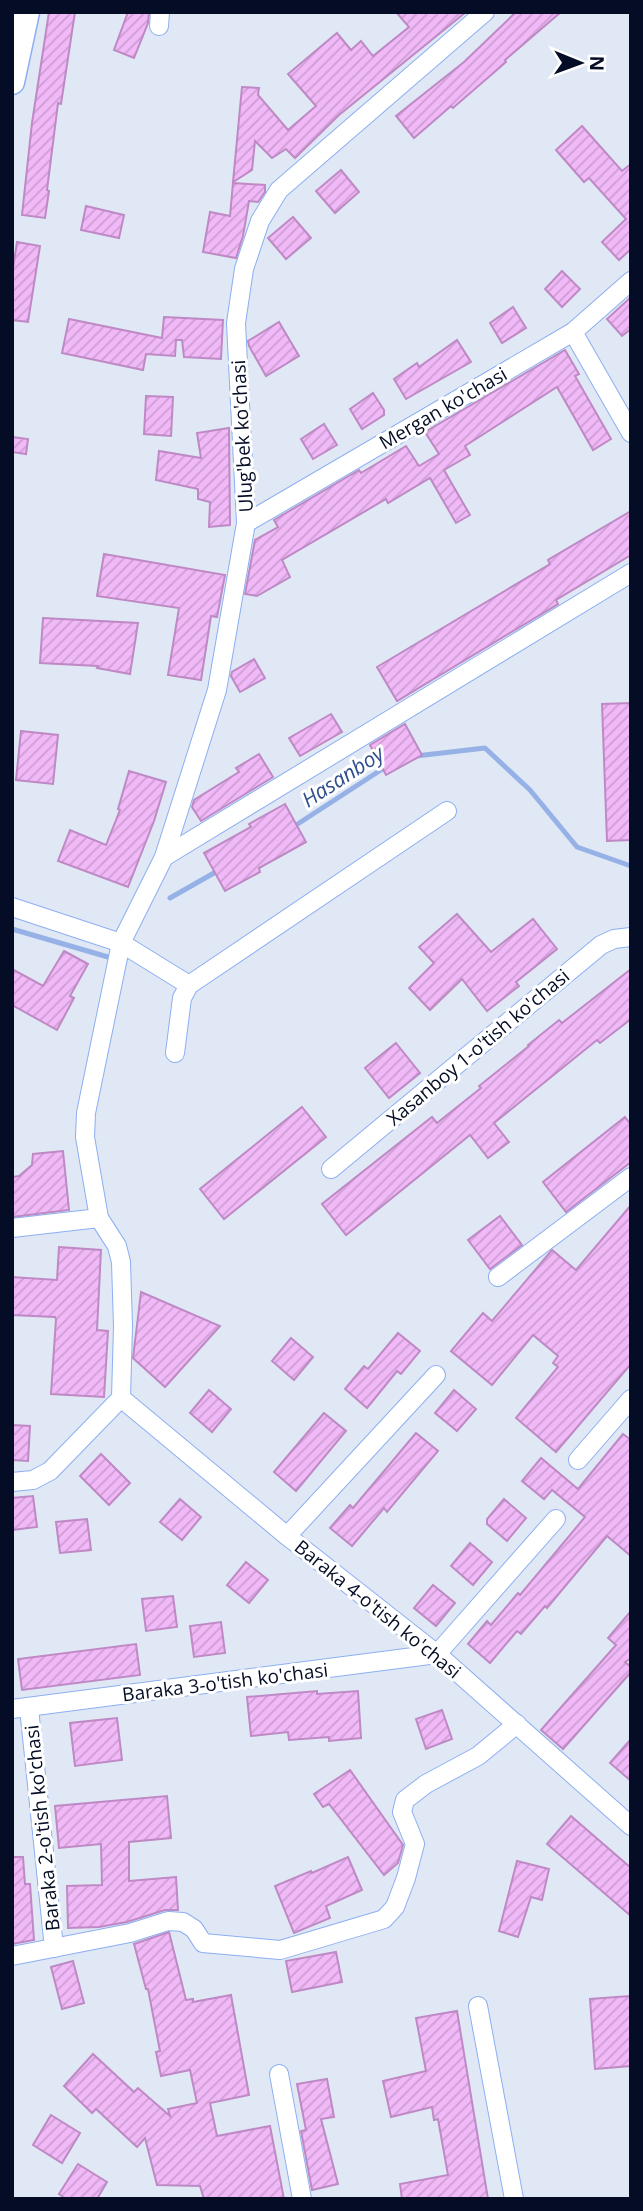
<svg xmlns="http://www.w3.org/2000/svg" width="643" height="2211" font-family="'Open Sans',sans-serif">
<defs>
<pattern id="building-hatch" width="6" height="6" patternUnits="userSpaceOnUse" patternTransform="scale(1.75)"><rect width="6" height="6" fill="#f1b9f7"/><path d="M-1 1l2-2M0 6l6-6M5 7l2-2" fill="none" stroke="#cd9ed4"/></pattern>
</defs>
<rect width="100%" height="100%" fill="#e0e8f6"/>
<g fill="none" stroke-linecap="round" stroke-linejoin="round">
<g stroke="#96b1e6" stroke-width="5">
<polyline points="416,756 485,748 530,790 577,847 631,866"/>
<polyline points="293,827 387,766"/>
<polyline points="170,898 221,869"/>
<polyline points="12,929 108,957"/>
</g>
</g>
<g fill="url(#building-hatch)" stroke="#be89c4" stroke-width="2">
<polygon points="49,12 75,12 61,104 58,103 47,190 49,191 45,218 22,215 32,123"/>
<polygon points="128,12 149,12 148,23 134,58 114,50"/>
<polygon points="396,12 466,12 339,115 295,158 286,149 272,158 255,141 252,170 233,182 242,87 259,88 258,95 288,130 316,106 288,74 337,33 351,50 361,41 373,56 409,27"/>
<polygon points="516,12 561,12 505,60 506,62 453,108 451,106 414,138 396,116 464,62"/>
<polygon points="582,126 622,171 631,164 631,249 619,260 602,242 626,219 589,178 584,182 556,150"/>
<polygon points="341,170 359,192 335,213 316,191"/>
<polygon points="233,183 265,185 265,192 258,202 249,201 243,236 236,258 203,252 210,212 230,216"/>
<polygon points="86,206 124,215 119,238 81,230"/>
<polygon points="293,217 311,238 286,259 268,238"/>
<polygon points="17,242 40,246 28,322 12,320 12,275"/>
<polygon points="562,271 580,289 562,307 545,289"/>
<polygon points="631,297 631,329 622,336 607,319"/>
<polygon points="513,307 526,328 502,343 490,323"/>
<polygon points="164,317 223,320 221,359 184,357 182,340 176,340 175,356 146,354 143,370 62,353 69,319 162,338"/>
<polygon points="279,322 299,356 266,376 249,346 248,341"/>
<polygon points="457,340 471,362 406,399 394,379 417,363 419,367"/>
<polygon points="565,350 579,374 575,376 611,439 593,450 557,387 465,446 470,455 444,470 470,515 456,523 430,478 388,503 386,499 282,560 290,577 257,596 245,594 255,540 278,527 274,520 359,470 361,473 406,446 419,466 439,454 425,432"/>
<polygon points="373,393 384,410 384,415 362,429 350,409"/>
<polygon points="146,396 173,397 171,436 144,434"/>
<polygon points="324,424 337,445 313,459 301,439"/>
<polygon points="229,428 230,525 209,527 210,502 198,499 198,489 156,480 159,451 201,458 197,433"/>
<polygon points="12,437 28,439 26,454 12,452"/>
<polygon points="631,511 631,555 556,600 558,604 397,701 377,667 550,564 548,560"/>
<polygon points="104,554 225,575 217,617 211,616 201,680 168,675 179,608 97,596"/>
<polygon points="43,618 138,623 130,674 97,668 98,666 40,663"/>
<polygon points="254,659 265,678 240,692 231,676 232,672"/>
<polygon points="631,703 631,840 607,841 602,704"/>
<polygon points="331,714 342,732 300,756 289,738"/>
<polygon points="405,724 422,755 386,775 370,745"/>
<polygon points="21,731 58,735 53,784 16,780"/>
<polygon points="259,754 273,777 201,821 192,807 194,800 239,772 236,768"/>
<polygon points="129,771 166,782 154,821 128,887 58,861 70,830 106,845 120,810 118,809"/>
<polygon points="285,804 306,842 259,868 260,872 225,891 204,853 251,827 249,824"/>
<polygon points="457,914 491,952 533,919 557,949 516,982 519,986 487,1011 462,979 430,1010 409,988 434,963 419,947"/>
<polygon points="64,951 88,964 70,996 74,998 57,1030 12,1005 12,969 43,986"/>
<polygon points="631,969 631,1019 600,1043 597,1040 494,1123 509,1142 488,1158 470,1135 346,1235 322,1204 432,1117 437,1123 481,1088 479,1086 529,1046 528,1045 559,1020 562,1023"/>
<polygon points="396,1043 420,1073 389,1098 365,1068"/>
<polygon points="302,1107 326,1137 224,1219 200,1189"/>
<polygon points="625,1117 631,1125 631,1162 566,1212 543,1182"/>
<polygon points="63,1151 69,1210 12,1217 12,1177 19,1176 32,1165 33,1154"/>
<polygon points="631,1205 631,1364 556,1452 516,1418 558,1367 553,1363 558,1356 533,1335 492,1385 451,1351 483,1313 492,1321 552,1250 576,1270"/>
<polygon points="500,1216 522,1245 490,1269 468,1240"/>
<polygon points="59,1247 101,1250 97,1330 108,1331 104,1397 51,1394 56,1319 55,1317 12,1315 12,1277 57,1280"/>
<polygon points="141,1292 220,1326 165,1387 133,1358"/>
<polygon points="398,1333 420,1351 401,1374 397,1371 367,1408 345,1389 364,1366 368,1369"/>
<polygon points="291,1338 313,1357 294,1380 272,1361"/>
<polygon points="209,1390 231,1409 212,1432 190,1413"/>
<polygon points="454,1390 476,1409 457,1431 435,1413"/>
<polygon points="324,1413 346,1431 296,1491 274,1472"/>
<polygon points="12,1425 30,1426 28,1461 12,1460"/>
<polygon points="416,1433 438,1451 387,1512 384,1508 352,1546 330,1528 350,1505 353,1508"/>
<polygon points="623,1434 631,1440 631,1556 607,1536 547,1608 545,1606 521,1634 517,1631 490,1663 468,1644 487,1621 491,1625 518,1593 520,1595 585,1517 552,1490 544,1499 522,1481 541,1458 578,1489"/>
<polygon points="101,1454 130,1483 109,1505 80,1476"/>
<polygon points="33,1496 37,1527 12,1530 12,1498"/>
<polygon points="180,1499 201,1517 182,1540 160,1522"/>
<polygon points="504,1499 526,1518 507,1541 487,1524 487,1519"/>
<polygon points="87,1519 91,1550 60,1553 56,1522"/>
<polygon points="470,1543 492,1562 473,1585 451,1566"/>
<polygon points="246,1562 268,1580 249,1603 227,1585"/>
<polygon points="433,1585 455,1603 436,1626 414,1608"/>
<polygon points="173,1596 177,1627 146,1631 142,1599"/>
<polygon points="631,1611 631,1658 625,1662 631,1667 631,1672 563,1749 541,1730 616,1645 608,1638"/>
<polygon points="221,1622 225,1653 194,1657 190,1626"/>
<polygon points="136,1644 140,1675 22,1690 18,1659"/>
<polygon points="317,1691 317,1694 358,1691 361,1738 329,1741 329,1737 289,1740 288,1732 251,1736 247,1697"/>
<polygon points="442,1710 452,1739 426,1749 416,1719"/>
<polygon points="117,1718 122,1760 75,1766 70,1723"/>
<polygon points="631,1739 631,1781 610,1763"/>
<polygon points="350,1770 403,1845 398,1863 384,1875 329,1804 323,1807 314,1794"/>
<polygon points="167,1796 171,1838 129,1842 129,1881 176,1877 178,1910 165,1910 127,1922 99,1927 68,1928 67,1886 102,1885 101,1844 59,1848 55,1806"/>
<polygon points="571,1816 631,1868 631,1916 547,1844"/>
<polygon points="12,1857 23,1857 25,1884 30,1884 34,1940 12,1944"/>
<polygon points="348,1857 362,1890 326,1906 330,1918 294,1933 275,1886 311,1871 312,1873"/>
<polygon points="517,1861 549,1869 542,1900 531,1897 518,1937 499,1931"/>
<polygon points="169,1932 186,2000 193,1999 193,2002 231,1995 249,2095 210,2103 217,2136 270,2126 284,2199 204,2199 200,2186 157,2185 145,2138 137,2147 96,2109 92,2113 64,2086 93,2054 134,2092 138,2088 170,2116 168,2109 197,2103 190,2070 161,2076 156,2052 160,2051 148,1989 146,1989 134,1944"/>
<polygon points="336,1952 342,1982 292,1992 286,1961"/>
<polygon points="73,1961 84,2003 62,2009 51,1967"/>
<polygon points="630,1996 631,2066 595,2069 590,1999"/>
<polygon points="457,2011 488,2199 402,2199 400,2184 448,2175 438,2119 434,2120 432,2107 391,2117 383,2081 426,2071 416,2018"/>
<polygon points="327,2079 334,2117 321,2119 338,2184 312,2190 301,2131 306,2130 297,2084"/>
<polygon points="51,2115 80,2133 62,2163 33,2145"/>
<polygon points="78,2164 107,2182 97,2199 66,2199 59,2194"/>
</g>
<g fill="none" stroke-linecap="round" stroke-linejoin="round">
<defs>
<g id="minor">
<polyline points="159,26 160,12"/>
<polyline points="573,332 631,433"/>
<polyline points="246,523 573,332 631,281"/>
<polyline points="164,857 631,573"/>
<polyline points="12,907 121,943 189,985"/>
<polyline points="175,1053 182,998 189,985 447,811"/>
<polyline points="331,1169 601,945 614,939 631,937"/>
<polyline points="12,1228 99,1218"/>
<polyline points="498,1277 631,1177"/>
<polyline points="121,1398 287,1536 437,1654 631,1826"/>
<polyline points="578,1460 631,1399"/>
<polyline points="12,1482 33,1480 50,1471 121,1398 123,1326 121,1262 117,1246 99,1218 85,1137 86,1113 121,943 164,857 217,690 246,523 236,323 244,269 260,221 279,190 485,12"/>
<polyline points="287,1536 436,1375"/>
<polyline points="29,1708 54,1948"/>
<polyline points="12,1709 437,1654 556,1519"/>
<polyline points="12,1956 130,1933 168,1921 183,1922 194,1929 203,1943 280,1950 384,1919 395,1907 406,1878 415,1844 402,1812 405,1800 426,1784 478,1756 517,1724"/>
<polyline points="478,2006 514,2199"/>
<polyline points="279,2074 302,2199"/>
</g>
<polyline id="secondary" points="12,82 27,12"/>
</defs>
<use href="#minor" stroke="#8caff1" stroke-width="20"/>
<use href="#secondary" stroke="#8caff1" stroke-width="27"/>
<use href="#minor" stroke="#fff" stroke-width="18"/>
<use href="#secondary" stroke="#fff" stroke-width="24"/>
</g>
<g text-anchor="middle" stroke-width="6" stroke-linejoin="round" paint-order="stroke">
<g font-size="19" fill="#040d25" stroke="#fff">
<text transform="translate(443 408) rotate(-30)" y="7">Mergan ko'chasi</text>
<text transform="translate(242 436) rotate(-93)" y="7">Ulug'bek ko'chasi</text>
<text transform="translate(478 1047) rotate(-40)" y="7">Xasanboy 1-o'tish ko'chasi</text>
<text transform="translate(378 1609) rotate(39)" y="7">Baraka 4-o'tish ko'chasi</text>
<text transform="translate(225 1682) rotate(-7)" y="7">Baraka 3-o'tish ko'chasi</text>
<text transform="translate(42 1828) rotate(-96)" y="7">Baraka 2-o'tish ko'chasi</text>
</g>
<g font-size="21" font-style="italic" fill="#2f4e8e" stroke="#fff">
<text transform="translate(343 777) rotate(-33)" y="7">Hasanboy</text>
</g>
</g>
<rect width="643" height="2211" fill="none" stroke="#040d25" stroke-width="28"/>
<g transform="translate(580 63) rotate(91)" stroke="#ffffff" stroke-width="5" paint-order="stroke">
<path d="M0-5L12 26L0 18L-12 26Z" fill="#040d25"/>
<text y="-10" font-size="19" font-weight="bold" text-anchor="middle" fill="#040d25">N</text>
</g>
</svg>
